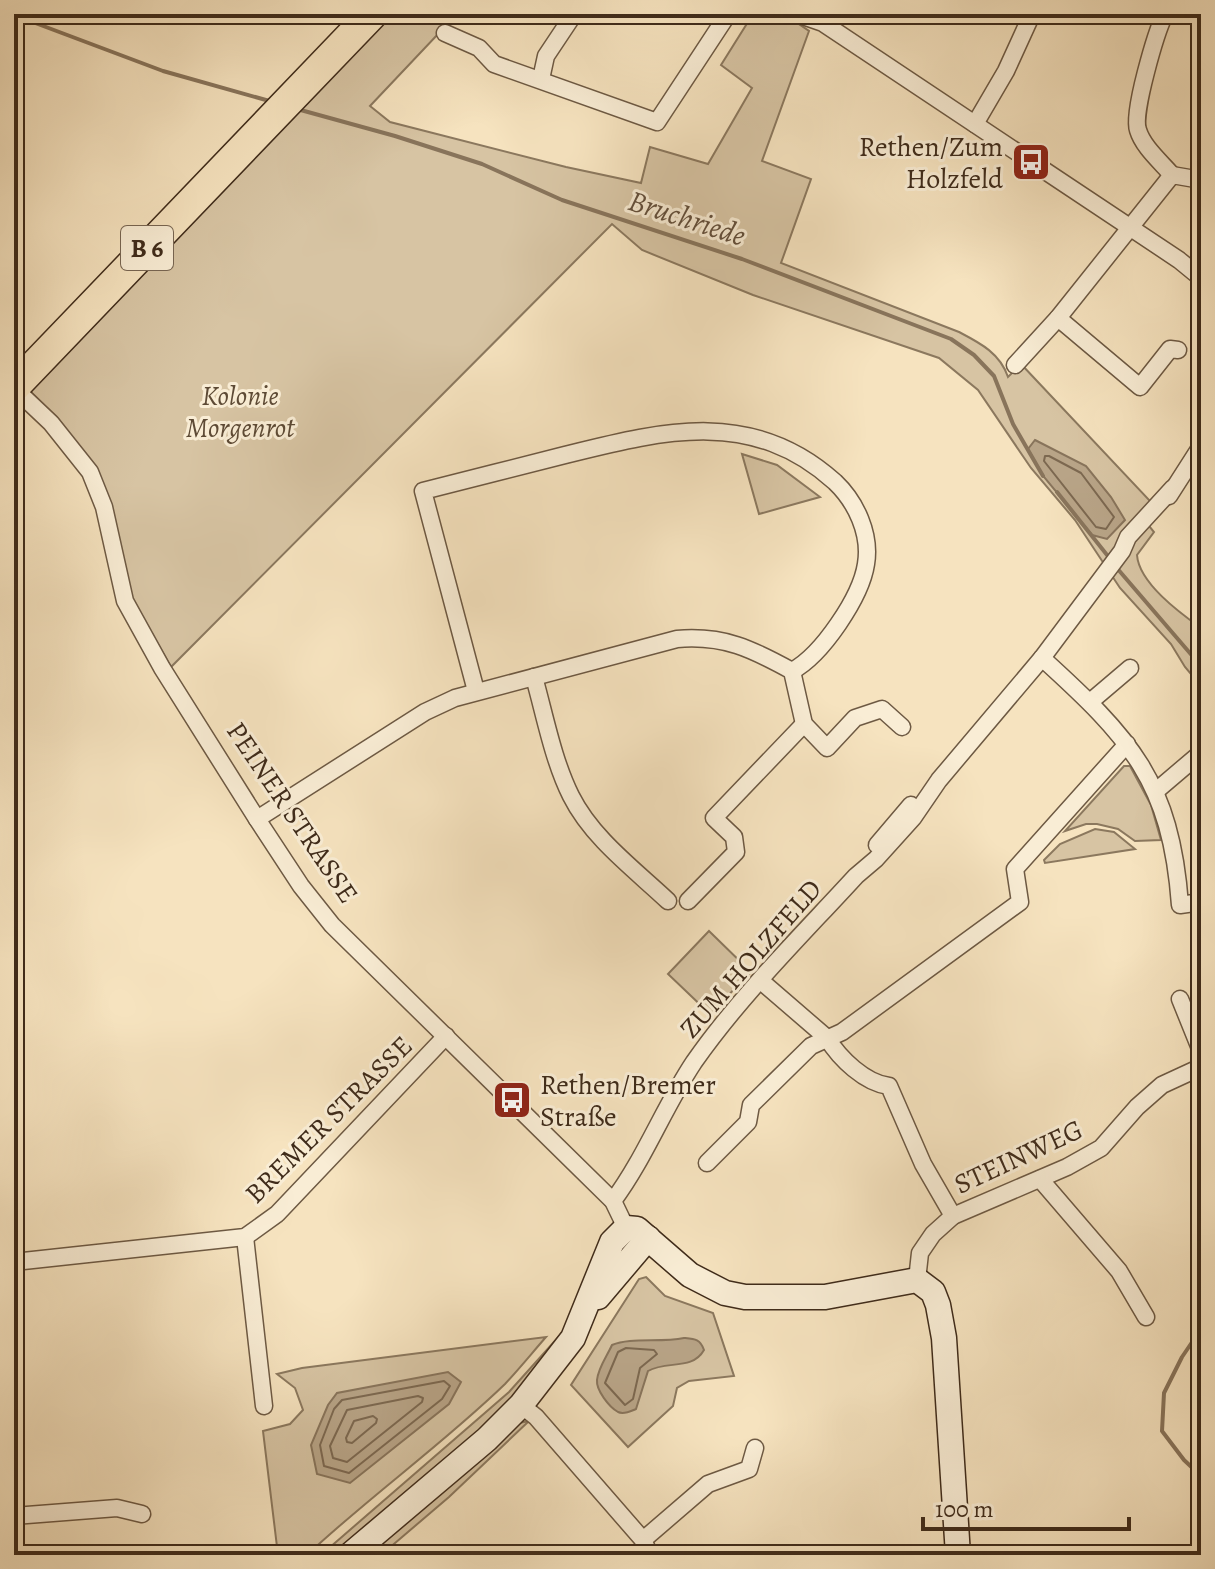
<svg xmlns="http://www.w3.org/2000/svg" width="1215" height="1569" font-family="Alegreya,serif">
<rect width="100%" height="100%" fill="#f6e3bf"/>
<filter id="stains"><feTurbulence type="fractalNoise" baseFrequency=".0025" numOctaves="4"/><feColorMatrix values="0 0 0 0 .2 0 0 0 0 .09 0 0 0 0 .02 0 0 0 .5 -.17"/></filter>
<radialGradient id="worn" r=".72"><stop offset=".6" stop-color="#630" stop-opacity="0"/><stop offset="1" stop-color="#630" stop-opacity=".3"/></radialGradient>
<g fill="#d7c4a3" stroke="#8b785e" stroke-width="2">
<path d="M388,14H457L370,106L390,122L566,167L641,183L650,147L708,164L752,88L721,65L753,14H784L809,31L762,161L811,179L781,263L959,332C980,343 1000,353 1008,377L1021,364L1151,502L1149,526L1154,532L1137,555C1139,583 1180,613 1201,628V686L1185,667L1171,644L1120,588L1075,520L1031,468L978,390L939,358L753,295L642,250L612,224L171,667L132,599L95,471L59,420L29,390Z"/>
<polygon points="742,454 777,465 820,497 759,514"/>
<polygon points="1124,766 1130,766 1151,805 1161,840 1135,841 1118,829 1097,824 1086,824 1065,831"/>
<polygon points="1095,829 1114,832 1135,849 1045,863 1044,860 1060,844"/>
<polygon points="709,931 751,972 710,1014 668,974"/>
<polygon points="646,1277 665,1296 713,1313 734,1376 689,1381 677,1388 673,1406 628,1447 571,1385 639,1279"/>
<polygon points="562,1333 505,1408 336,1555 321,1555 509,1392"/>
<path d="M546,1337C532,1353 519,1369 505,1384C442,1445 371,1495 307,1555H278L263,1431L290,1424L303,1410L295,1388L277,1374L302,1368Z"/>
<polygon points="529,1421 449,1497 381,1555 362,1555 514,1424"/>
</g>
<g fill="#b8a487" stroke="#88745b" stroke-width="2">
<polygon points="1035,440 1086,466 1111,497 1125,520 1107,539 1092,535 1044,477 1028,449"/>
<path d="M684,1338C695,1339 700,1339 704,1350C692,1371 667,1360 648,1371L636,1409C631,1411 624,1415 618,1412C609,1407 596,1390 597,1380C598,1368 607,1356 612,1345C631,1337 660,1343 684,1338Z"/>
<polygon points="448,1372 461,1382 449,1404 350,1483 317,1474 311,1445 328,1405 337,1393"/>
</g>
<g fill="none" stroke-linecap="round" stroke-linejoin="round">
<g stroke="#7c6850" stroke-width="2">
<polygon points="1045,456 1049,456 1081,473 1114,517 1106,529 1096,527 1044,461"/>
<polygon points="626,1348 654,1350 657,1354 640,1368 633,1399 625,1405 605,1383 618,1352"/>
<polygon points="444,1381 450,1386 442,1399 349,1473 324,1466 320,1445 334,1409 342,1400"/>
<polygon points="418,1396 423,1398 422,1402 347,1462 333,1458 330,1446 347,1410"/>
<polygon points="373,1416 377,1419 376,1423 352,1443 347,1442 346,1438 354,1421"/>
</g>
<g stroke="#88745b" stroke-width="4">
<polyline points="14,15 163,71 273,102"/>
<polyline points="297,109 395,136 482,164 562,200 742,259 951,339 974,355 994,376 1013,424 1043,476"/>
<polyline points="1057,492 1111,560"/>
<polyline points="1116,567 1201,666"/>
<polyline points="1201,1329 1182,1357 1164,1393 1162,1431 1184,1460 1201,1476"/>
</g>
<defs>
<g id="street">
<polyline points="797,14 823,23 1179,260 1201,278"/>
<path d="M1165,14C1156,32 1132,113 1138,130C1143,147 1161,162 1172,175"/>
<polyline points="445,33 479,48 494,64 657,122 728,14"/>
<polyline points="541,79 546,56 574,14"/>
<polyline points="975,124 1006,71 1032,14"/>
<polyline points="1058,318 1140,387 1170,349 1178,350"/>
<polyline points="1015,365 1058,318 1172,175 1201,180"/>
<polyline points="14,388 51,423 90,472 104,507 125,601 162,668 257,819 301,886 332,925 613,1201 626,1228"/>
<polyline points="1169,496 1201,446"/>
<path d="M1042,658C1130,738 1171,781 1180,905L1201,902"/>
<path d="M534,677C545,716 553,760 571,796C592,838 634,869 668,901"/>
<path d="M476,691L423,491C470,479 518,467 565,455C662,431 752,407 835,482C856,502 871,534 866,564C861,597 822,655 792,671"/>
<polyline points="1090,702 1130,668"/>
<polyline points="1156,791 1196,757"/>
<path d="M257,819L425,712L455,698L677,639C724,635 752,649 792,671L804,724L827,748L855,718L882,709L902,727"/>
<polyline points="877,845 911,805"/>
<polyline points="688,901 736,852 734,837 714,818 804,724"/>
<path d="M761,981L827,1038C840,1059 865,1083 889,1086L923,1164L953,1216"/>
<polyline points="1180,999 1201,1051"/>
<polyline points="707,1163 748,1122 751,1105 811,1046 842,1032 1020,902 1015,869 1127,744"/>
<polyline points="1040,1179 1119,1271 1146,1317"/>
<path d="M613,1201C645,1158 664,1107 694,1062C741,995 801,936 856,876L876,859L913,818L939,780L1042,658L1122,551L1128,537L1173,488"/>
<polyline points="245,1237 264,1406"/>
<polyline points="14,1262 245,1237 277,1214 446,1036"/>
<polyline points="917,1280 920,1253 933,1234 953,1216 1067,1167 1101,1148 1137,1107 1162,1085 1201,1067"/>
<polyline points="521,1405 536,1417 643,1540 650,1555"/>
<polyline points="14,1516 117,1508 142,1514"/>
<polyline points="643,1540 708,1484 749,1469 755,1448"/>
</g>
<g id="secondary">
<polyline points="598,1297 648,1238"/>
<polyline points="350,1555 487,1439 521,1405 573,1338 612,1242 626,1228 637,1229 690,1275 725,1293 745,1297 825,1297 917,1280 933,1292 938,1305 944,1338 958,1555"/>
</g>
<polyline id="highway" points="14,387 372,14"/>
</defs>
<use href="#street" stroke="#6d5943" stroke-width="19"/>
<use href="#secondary" stroke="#3f2b1a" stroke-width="27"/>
<use href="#highway" stroke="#3f2b1a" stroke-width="33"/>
<use href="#street" stroke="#f9edd5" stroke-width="16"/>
<use href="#secondary" stroke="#f9edd5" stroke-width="24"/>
<use href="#highway" stroke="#f6e3bf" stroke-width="30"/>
</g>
<defs>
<symbol id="bus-square" viewBox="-11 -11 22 22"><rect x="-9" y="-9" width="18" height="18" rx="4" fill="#8f2418" stroke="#f9edd5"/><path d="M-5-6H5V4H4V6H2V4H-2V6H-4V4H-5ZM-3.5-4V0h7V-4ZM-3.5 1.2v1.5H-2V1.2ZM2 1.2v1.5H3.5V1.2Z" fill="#fff"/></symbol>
</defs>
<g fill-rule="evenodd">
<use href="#bus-square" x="1009" y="140" width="44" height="44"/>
<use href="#bus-square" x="490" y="1078" width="44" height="44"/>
</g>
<g text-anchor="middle" stroke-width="6" stroke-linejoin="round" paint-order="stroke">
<rect fill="#f9edd5" stroke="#776552" stroke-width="2" x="121" y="226" width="52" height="44" rx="6"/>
<g font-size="26" font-weight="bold" fill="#3f2b1a">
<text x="147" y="257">B 6</text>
</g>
<g font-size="28" fill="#3f2b1a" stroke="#f9edd5" text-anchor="end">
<text x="1003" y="156">Rethen/Zum<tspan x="1003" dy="32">Holzfeld</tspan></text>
<text x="540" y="1094" text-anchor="start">Rethen/Bremer<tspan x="540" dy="32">Straße</tspan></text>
</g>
<g font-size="28" font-style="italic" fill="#5d4a35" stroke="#f9edd5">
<text x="240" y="405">Kolonie<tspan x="240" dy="32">Morgenrot</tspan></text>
</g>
<g font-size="28" fill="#3f2b1a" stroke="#f9edd5">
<text transform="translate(293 812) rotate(56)" y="10">PEINER STRASSE</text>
<text transform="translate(750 958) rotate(-49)" y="10">ZUM HOLZFELD</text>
<text transform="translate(328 1119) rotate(-45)" y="10">BREMER STRASSE</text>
<text transform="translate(1018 1156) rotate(-25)" y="10">STEINWEG</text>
</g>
<g font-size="30" font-style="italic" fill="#634f3b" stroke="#f9edd5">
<text transform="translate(687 218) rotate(18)" y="10">Bruchriede</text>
</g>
</g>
<rect width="1215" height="1569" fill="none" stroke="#f6e3bf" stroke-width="48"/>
<rect x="16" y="16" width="1183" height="1537" fill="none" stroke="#3f2b1a" stroke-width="4"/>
<rect x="24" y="24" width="1167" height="1521" fill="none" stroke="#3f2b1a" stroke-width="2"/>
<path d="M923 1517v12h206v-12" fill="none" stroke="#3f2b1a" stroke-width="4"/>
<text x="935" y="1517" font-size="24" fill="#3f2b1a" stroke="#f9edd5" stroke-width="6" paint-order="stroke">100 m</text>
<rect width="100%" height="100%" filter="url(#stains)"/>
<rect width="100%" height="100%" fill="url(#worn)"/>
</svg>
